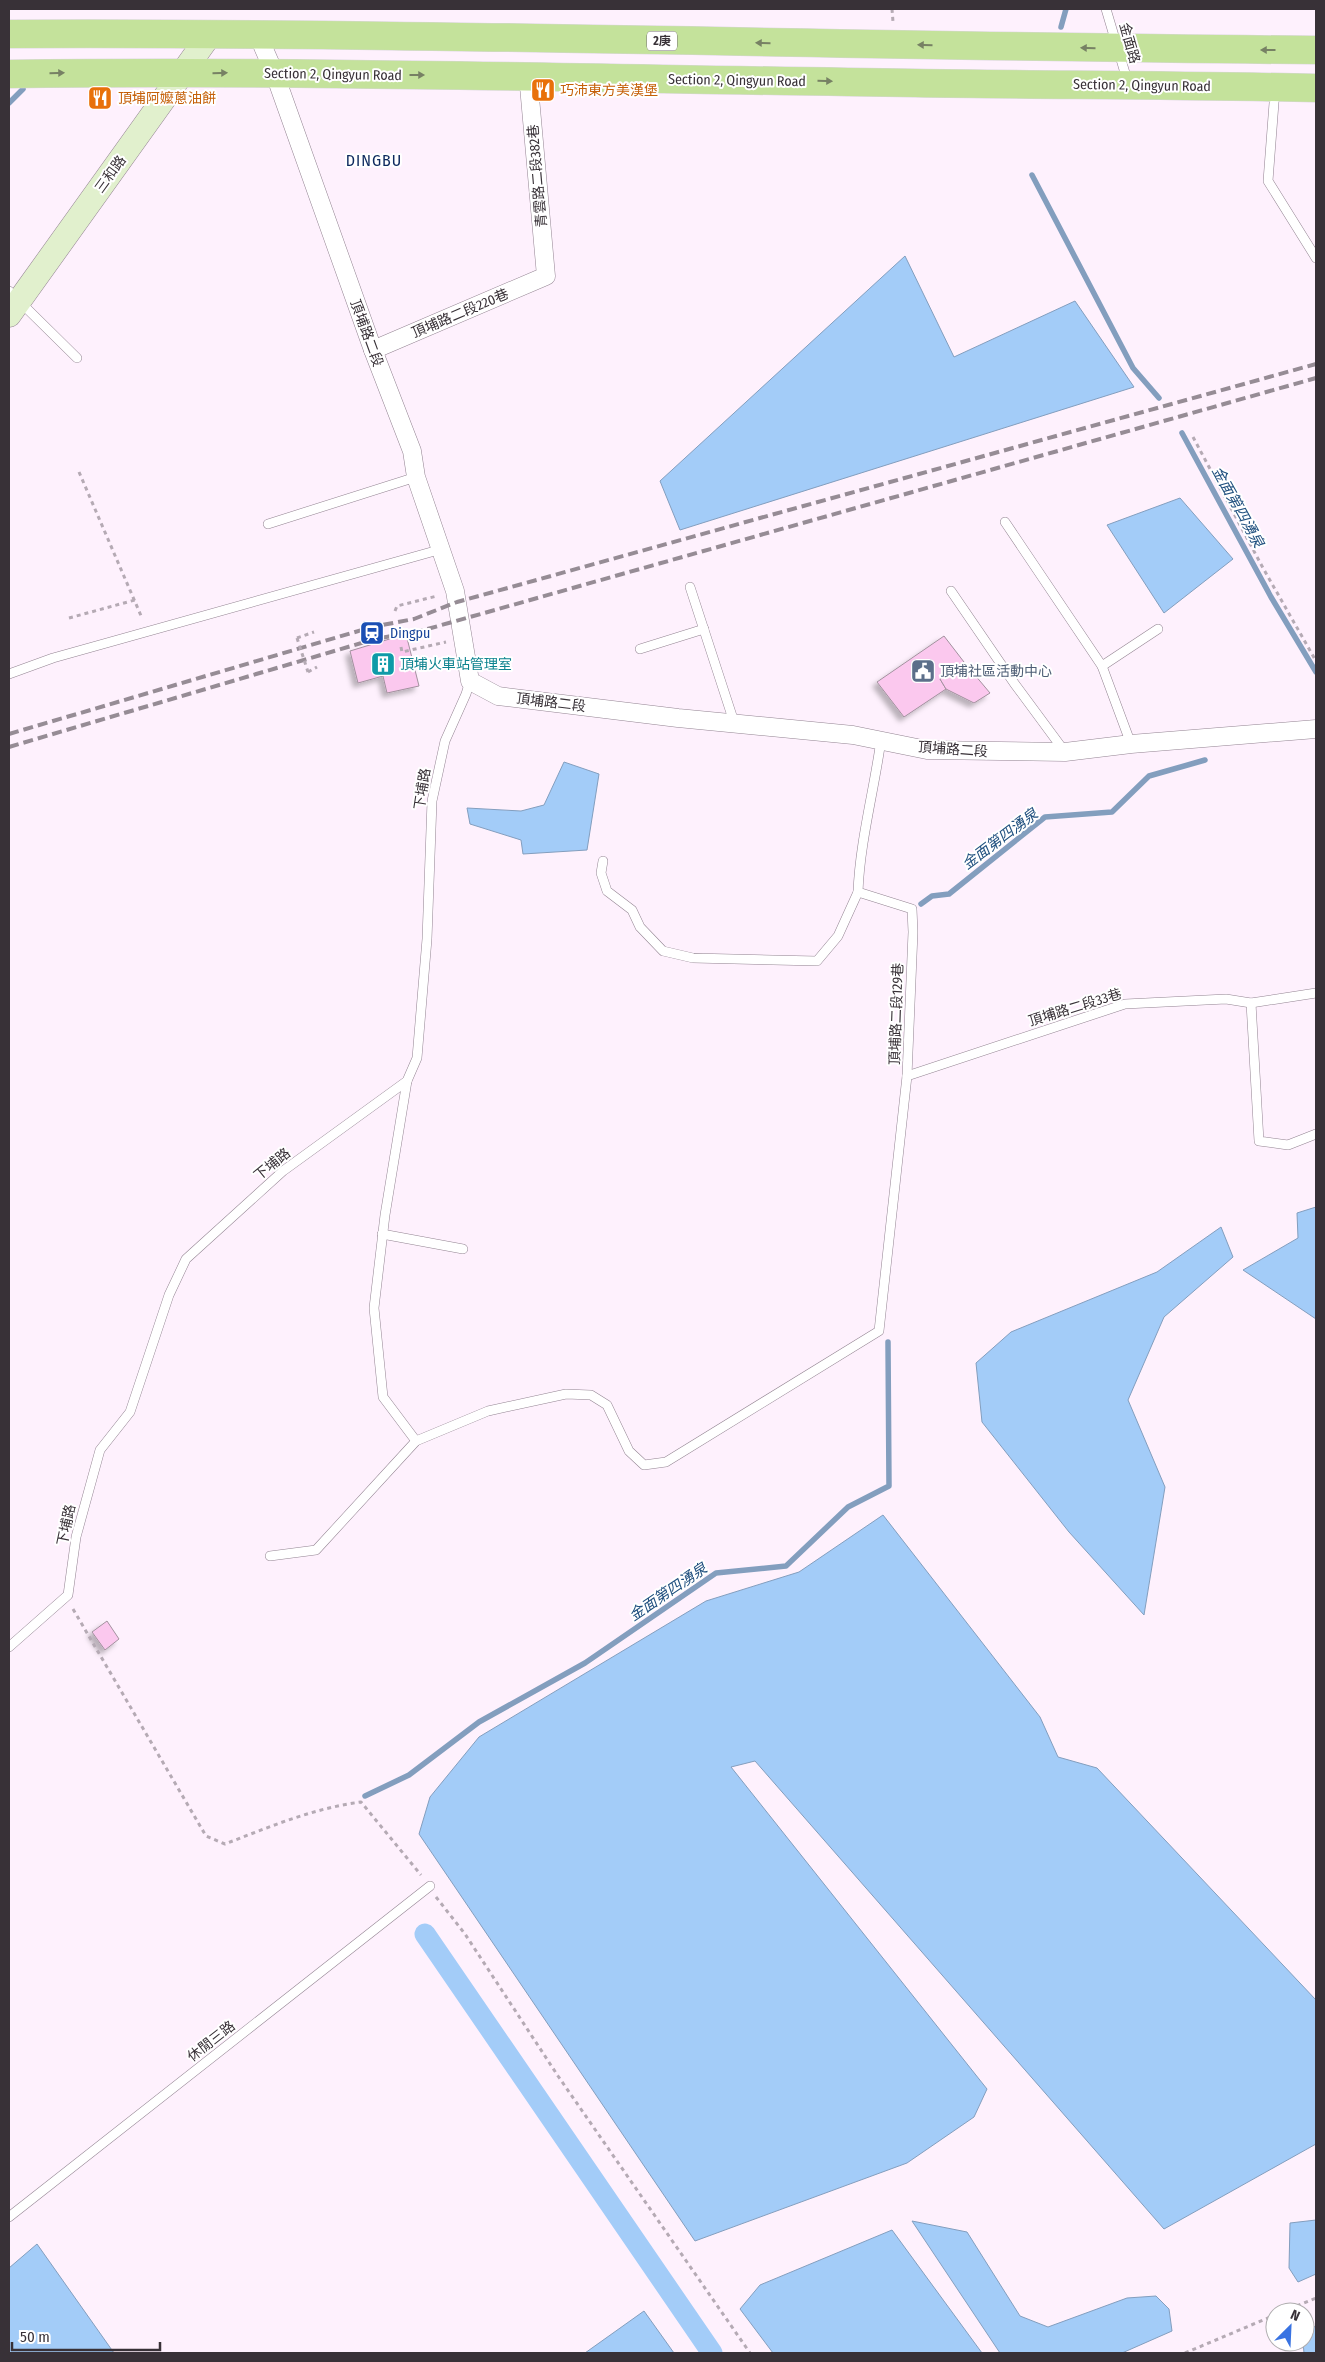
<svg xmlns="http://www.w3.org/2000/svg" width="1325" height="2362" font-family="'Fira Sans Condensed','Noto Sans TC',sans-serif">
<defs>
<filter id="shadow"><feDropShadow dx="-4.5" dy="4.5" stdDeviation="2.5" flood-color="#0004"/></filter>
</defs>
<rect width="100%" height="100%" fill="#fef1fd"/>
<g fill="#a3ccf8" stroke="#839ebe">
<polygon points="905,256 954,357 1075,301 1134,387 680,530 660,481"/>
<polygon points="1180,498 1233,559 1164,613 1107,525"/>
<polygon points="564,762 599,774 587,850 523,854 521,840 470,824 467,808 521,811 544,805"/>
<polygon points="1316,1207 1316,1319 1243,1270 1298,1238 1297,1213"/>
<polygon points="1221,1227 1233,1257 1164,1317 1128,1400 1165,1487 1144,1615 1069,1532 982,1422 976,1363 1011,1332 1157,1272"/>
<polygon points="883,1515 1040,1717 1058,1757 1097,1768 1316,2000 1316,2144 1164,2229 755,1761 731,1767 987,2089 974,2117 907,2163 695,2241 419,1834 430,1797 479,1737 706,1601 799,1572"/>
<polygon points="1316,2220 1316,2274 1298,2282 1289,2268 1290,2223"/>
<polygon points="912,2221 967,2232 1020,2316 1048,2327 1127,2298 1156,2296 1169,2309 1172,2331 1122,2353 1000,2353"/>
<polygon points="892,2230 982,2353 773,2353 740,2309 760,2285"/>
<polygon points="37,2244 114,2353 9,2353 9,2268"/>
<polygon points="644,2311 674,2353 585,2353"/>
<polygon points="1316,2326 1316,2353 1304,2353 1303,2342 1305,2342 1305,2331"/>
</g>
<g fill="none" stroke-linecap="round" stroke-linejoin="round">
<g stroke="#839ebe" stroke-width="5.5">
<polyline points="1061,27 1066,9"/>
<polyline points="9,103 23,89"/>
<polyline points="1032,175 1133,368 1159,398"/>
<polyline points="1182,433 1271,597 1316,672"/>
<polyline points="921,904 932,896 949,894 1045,817 1112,812 1149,776 1205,760"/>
<polyline points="365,1796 409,1775 479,1722 585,1663 716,1573 786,1566 848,1507 889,1486 888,1342"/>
</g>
<polyline stroke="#a3ccf8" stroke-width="21" points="425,1934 712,2353"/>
</g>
<g fill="#fbc8ee" stroke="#a2919e" filter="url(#shadow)">
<polygon points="406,634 419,686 387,693 383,676 358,683 350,651"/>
<polygon points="944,636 964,662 940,679 946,689 904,717 877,682"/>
<polygon points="964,662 990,693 974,703 946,689 940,679"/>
<polygon points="107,1621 119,1639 105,1650 92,1632"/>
</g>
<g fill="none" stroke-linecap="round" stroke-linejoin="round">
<defs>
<g id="service">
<polyline points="1106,9 1128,83"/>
<polyline points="1275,90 1268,181 1316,258"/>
<polyline points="9,291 77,358"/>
<polyline points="1005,522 1102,666 1131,744"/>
<polyline points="268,524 416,477"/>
<polyline points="690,587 734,722"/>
<polyline points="951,591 1014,683 1065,752"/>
<polyline points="640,649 704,629"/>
<polyline points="1102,666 1158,629"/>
<polyline points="9,674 53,658 442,549"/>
<polyline points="603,861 601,873 607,891 632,910 640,927 663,951 693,958 817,961 838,936 858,892"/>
<polyline points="1251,1003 1259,1141 1288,1145 1316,1134"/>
<polyline points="907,1076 1125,1004 1226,999 1251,1003 1316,993"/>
<polyline points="407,1081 385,1215 374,1308 383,1397 416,1441"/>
<polyline points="382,1234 463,1249"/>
<path d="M270,1556L316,1550L416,1441L488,1411L566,1394L591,1395L607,1405L629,1451L644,1465L666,1462L879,1331L907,1076L913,932L912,909L858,892C860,841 874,791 881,740"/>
<polyline points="9,1647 68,1595 76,1537 100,1450 130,1412 169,1295 186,1259 283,1171 407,1081 417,1058 427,939 432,801 445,741 466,694 470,681"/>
<polyline points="9,2217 430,1886"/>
</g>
<g id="minor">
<polyline points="257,33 274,72 373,350 412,451 416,477 455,591 470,681 498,696 678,718 853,735 927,750 1065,752 1131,744 1316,729"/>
<polyline points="373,350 546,276 528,75"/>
</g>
<polyline id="secondary" points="9,315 211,33"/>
<g id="primary">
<path d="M9,34C445,32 880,47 1316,50"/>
<path d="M9,74C311,70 613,79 915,83C1049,85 1183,85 1316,88"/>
</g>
</defs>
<use href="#service" stroke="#938492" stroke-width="10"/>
<use href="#minor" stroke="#938492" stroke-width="19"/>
<use href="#secondary" stroke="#938492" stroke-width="25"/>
<use href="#primary" stroke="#d7d6d7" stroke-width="29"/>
<g stroke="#b5aab4" stroke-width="3" stroke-dasharray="4 4" stroke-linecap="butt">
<polyline points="892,9 893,22"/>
<polyline points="1193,437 1263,568 1316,661"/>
<polyline points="79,472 142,618"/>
<polyline points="395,611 397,606 437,596"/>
<polyline points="69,618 135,600"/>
<polyline points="297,638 314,632"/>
<polyline points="401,647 402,652 446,642"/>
<polyline points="308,672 317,667"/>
<path d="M73,1609L206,1836L225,1844C269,1827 314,1808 361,1802L421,1875"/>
<polyline points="436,1897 465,1934 558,2076 750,2353"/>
<polyline points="1282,2312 1316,2298"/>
<polyline points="1185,2353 1275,2315"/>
</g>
<use href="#service" stroke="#fff" stroke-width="9"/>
<use href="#minor" stroke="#fff" stroke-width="18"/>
<use href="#secondary" stroke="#e1f0cd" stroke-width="24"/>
<use href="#primary" stroke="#c4e29b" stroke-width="28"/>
<g stroke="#968c95" stroke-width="4" stroke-dasharray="10 5" stroke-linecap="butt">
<polyline points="9,734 372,627 414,619 457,602 1316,364"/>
<polyline points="9,747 375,639 424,630 1316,378"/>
</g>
<polyline stroke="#b5aab4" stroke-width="3" stroke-dasharray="4 4" stroke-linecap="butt" points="297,638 308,672"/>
</g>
<defs><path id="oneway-solid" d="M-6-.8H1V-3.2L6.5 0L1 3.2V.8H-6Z" transform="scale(1.25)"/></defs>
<g fill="#778164">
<use href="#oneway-solid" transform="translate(763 43) rotate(-179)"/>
<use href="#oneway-solid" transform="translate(925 45) rotate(-179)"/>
<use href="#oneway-solid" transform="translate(1088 48) rotate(-179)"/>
<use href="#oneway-solid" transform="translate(1268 50) rotate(-180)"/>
<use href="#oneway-solid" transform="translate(57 73) rotate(-1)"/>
<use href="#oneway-solid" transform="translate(220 73) rotate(-1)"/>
<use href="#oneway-solid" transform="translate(417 75)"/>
<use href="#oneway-solid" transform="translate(825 81) rotate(1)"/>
</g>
<defs>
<symbol id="restaurant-square" viewBox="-11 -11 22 22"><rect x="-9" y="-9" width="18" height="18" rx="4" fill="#e8710a" stroke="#fff"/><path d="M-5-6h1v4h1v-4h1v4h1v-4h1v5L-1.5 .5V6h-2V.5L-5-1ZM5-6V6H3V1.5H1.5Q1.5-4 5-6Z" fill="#fff"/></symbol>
<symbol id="station-square" viewBox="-11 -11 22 22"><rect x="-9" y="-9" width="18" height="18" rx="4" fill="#1a4fb4" stroke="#fff"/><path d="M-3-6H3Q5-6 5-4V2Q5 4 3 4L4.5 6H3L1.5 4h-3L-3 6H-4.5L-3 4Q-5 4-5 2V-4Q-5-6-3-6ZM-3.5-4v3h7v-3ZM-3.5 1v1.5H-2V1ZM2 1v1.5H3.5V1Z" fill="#fff"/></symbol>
<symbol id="building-square" viewBox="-11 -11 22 22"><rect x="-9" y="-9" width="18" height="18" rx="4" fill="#0f9aa8" stroke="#fff"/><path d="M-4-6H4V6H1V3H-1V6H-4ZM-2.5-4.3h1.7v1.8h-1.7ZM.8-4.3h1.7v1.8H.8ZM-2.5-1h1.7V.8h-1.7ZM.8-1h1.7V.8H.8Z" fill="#fff"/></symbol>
<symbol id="civic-square" viewBox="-11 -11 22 22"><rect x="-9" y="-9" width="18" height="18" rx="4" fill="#5c6f8a" stroke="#fff"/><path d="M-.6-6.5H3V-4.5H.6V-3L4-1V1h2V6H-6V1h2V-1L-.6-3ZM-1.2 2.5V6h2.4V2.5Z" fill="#fff"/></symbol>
</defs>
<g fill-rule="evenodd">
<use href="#restaurant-square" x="529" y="76" width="28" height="28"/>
<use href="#restaurant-square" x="86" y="84" width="28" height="28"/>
<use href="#station-square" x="358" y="619" width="28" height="28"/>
<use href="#building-square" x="369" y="650" width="28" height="28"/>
<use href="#civic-square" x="909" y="657" width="28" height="28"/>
</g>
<g text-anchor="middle" stroke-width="4" stroke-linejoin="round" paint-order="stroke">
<rect fill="#fff" stroke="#746f73" stroke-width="1" x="647" y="31.5" width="30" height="19" rx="4"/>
<g font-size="12" font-weight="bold" fill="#383137">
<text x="662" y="45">2庚</text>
</g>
<g font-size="14" fill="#383137" stroke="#fff">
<text transform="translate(1130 43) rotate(74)" y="5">金面路</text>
<text transform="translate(333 74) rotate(1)" y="5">Section 2, Qingyun Road</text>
<text transform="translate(737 80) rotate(1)" y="5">Section 2, Qingyun Road</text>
<text transform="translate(1142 85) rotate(1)" y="5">Section 2, Qingyun Road</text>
<text transform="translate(110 174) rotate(-54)" y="5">三和路</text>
<text transform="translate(537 176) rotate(-95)" y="5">青雲路二段382巷</text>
<text transform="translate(460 313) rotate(-23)" y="5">頂埔路二段220巷</text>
<text transform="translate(367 333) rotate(70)" y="5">頂埔路二段</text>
<text transform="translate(551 702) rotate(7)" y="5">頂埔路二段</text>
<text transform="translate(953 749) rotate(4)" y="5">頂埔路二段</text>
<text transform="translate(422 789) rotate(-81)" y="5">下埔路</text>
<text transform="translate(1075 1007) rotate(-17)" y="5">頂埔路二段33巷</text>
<text transform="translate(896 1014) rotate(-88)" y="5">頂埔路二段129巷</text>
<text transform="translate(272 1164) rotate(-39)" y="5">下埔路</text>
<text transform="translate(66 1525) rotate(-78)" y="5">下埔路</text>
<text transform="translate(211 2041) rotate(-38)" y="5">休閒三路</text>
</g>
<g font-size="14" fill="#c56008" stroke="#fff" text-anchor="start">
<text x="560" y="95">巧沛東方美漢堡</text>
<text x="118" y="103">頂埔阿嬤蔥油餅</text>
</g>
<g font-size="14" fill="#164399" stroke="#fff" text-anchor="start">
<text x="390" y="638">Dingpu</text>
</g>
<g font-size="14" fill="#0d838f" stroke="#fff" text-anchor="start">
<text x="400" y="669">頂埔火車站管理室</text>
</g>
<g font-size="14" fill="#4e5e75" stroke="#fff" text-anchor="start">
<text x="940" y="676">頂埔社區活動中心</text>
</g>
<g font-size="15" font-style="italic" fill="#20507f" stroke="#fff">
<text transform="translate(1238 507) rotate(61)" y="5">金面第四湧泉</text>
<text transform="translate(1000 839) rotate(-37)" y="5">金面第四湧泉</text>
<text transform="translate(668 1592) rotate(-34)" y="5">金面第四湧泉</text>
</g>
<g font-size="16" letter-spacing="1" fill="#0e2a5f" stroke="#fff">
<text x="374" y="166">DINGBU</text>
</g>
</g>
<rect width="1325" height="2362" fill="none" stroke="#383137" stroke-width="20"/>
<g transform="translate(1290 2327) rotate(24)"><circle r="24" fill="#ffffff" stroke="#afadaf"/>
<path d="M0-4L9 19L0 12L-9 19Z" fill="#3973e2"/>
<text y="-8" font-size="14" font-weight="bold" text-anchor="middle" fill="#383137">N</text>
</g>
<path d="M12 2342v8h148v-8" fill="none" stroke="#383137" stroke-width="2.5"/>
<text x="20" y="2342" font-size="15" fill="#383137" stroke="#ffffff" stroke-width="4" paint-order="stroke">50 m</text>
</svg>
